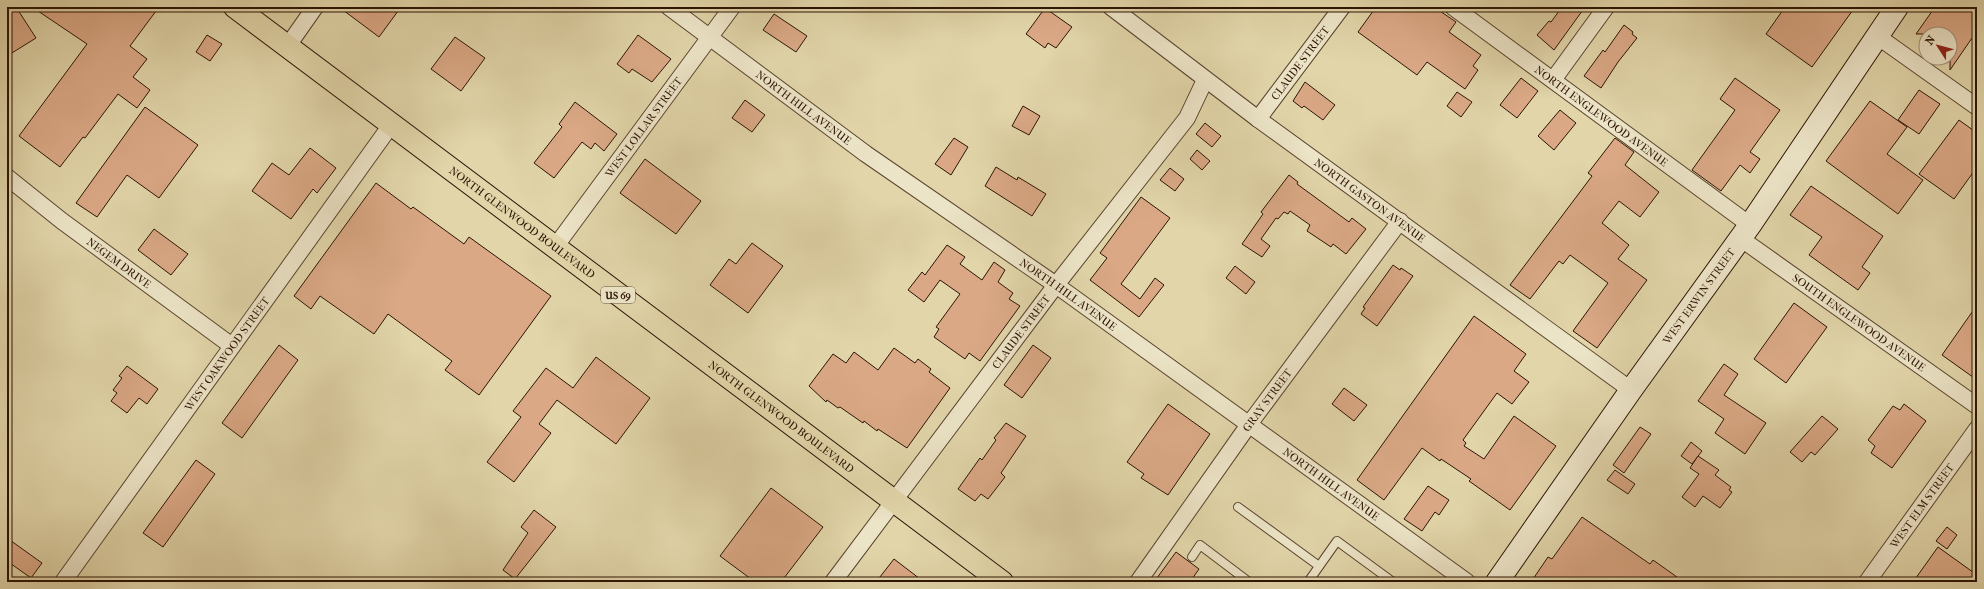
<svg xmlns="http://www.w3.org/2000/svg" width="1984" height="589" font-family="'IM FELL French Canon',serif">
<rect width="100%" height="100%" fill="#e1d5a9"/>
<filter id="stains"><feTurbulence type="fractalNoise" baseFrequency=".005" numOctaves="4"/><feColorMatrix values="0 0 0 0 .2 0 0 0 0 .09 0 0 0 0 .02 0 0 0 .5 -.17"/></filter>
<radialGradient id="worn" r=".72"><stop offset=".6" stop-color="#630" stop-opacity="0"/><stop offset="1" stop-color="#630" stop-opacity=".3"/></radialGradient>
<g fill="#daa885" stroke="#2d1405">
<polygon points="7,7 16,7 36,38 7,56"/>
<polygon points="32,7 159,7 130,46 147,59 133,77 150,90 137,108 118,94 85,138 83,137 60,167 19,136 87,44"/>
<polygon points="339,7 401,7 379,37"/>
<polygon points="1376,7 1434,7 1456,22 1449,32 1481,55 1473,66 1478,70 1465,89 1427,62 1417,75 1358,32"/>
<polygon points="1562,7 1585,7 1554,50 1537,35 1549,21 1551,22"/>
<polygon points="1785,7 1855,7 1812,67 1766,34"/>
<polygon points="1935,7 1977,7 1977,41 1972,38 1950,70 1950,34 1916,34"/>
<polygon points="1045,8 1072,27 1056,48 1048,43 1045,48 1026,34"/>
<polygon points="774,14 807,36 796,52 763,30"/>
<polygon points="1624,25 1633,32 1632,34 1637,38 1618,62 1601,88 1584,76 1603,50 1605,52"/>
<polygon points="207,35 222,44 210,61 196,52"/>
<polygon points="638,35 671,59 652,82 632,69 629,73 617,64"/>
<polygon points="455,37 485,58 461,91 431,69"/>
<polygon points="1521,78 1538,91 1517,118 1500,105"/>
<polygon points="1735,78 1780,110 1750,152 1760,159 1750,173 1740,165 1721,191 1692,170 1735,110 1720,99"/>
<polygon points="1305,82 1335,105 1323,120 1304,106 1302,108 1293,101"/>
<polygon points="1919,90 1940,104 1919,134 1898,120"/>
<polygon points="1457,92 1472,102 1461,117 1447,106"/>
<polygon points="745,100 765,115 752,132 732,118"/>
<polygon points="1870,101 1907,127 1887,154 1923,180 1898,214 1826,161"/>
<polygon points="575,102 617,134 604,151 595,143 591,149 582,142 554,178 534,163 562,127 559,124"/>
<polygon points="1023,106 1040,116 1029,135 1012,126"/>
<polygon points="145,107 198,145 159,198 127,175 97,217 76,203"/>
<polygon points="1560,110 1576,123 1554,150 1538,136"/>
<polygon points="1959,120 1977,133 1977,167 1954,199 1919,174"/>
<polygon points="1205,123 1221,136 1212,147 1196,134"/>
<polygon points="954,138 968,147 951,175 935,164"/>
<polygon points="1615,138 1634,152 1625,165 1659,192 1640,217 1619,201 1602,223 1629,245 1618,259 1647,280 1597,348 1573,331 1608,283 1570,255 1563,264 1559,261 1530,299 1510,285 1592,176 1588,173"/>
<polygon points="310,148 336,168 317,193 313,189 291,219 252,191 272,163 289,175"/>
<polygon points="1197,150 1210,161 1202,170 1190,159"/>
<polygon points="645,159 701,201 676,234 620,193"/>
<polygon points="996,167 1017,180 1018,177 1046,194 1032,216 985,186"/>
<polygon points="1170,168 1184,179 1175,191 1160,180"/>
<polygon points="1289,175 1298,182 1297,184 1349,222 1352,218 1366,229 1346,254 1333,244 1331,247 1307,231 1310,225 1290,211 1288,214 1284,212 1278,219 1276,218 1261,239 1270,246 1262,257 1242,244 1263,214 1261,212"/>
<polygon points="376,183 411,209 413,207 464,244 469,237 551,296 479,395 445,370 452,361 388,314 374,334 320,296 311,309 294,296"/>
<polygon points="1811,186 1883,236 1862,267 1870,273 1858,290 1809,255 1822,237 1790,215"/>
<polygon points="1141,197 1170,218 1121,284 1140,299 1155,278 1164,285 1139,317 1090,280 1107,258 1100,253"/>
<polygon points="154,229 188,254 171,275 138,250"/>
<polygon points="752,243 783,266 748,313 710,285 729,259 736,264"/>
<polygon points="947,245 965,257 960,264 982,280 994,262 1005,270 998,282 1013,293 1009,299 1020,306 980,361 969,353 965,359 934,337 939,329 936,327 960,294 940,280 924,302 908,290 922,272 925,275"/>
<polygon points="1393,265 1400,270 1401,268 1413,276 1377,326 1361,314 1365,308 1363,307"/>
<polygon points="1235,266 1255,282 1246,294 1226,278"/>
<polygon points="1794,303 1827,327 1786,383 1754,359"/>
<polygon points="1977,305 1977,380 1942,355"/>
<polygon points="1474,316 1526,354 1514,371 1529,382 1512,404 1497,393 1463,440 1466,443 1464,446 1484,459 1514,416 1556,446 1510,510 1469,481 1471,479 1441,459 1440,461 1422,448 1384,500 1357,480"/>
<polygon points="279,345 298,360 242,438 222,423"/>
<polygon points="1033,345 1051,358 1022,398 1004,385"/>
<polygon points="894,348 915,363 918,359 931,369 929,372 950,388 907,448 878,429 877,431 864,421 863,423 840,407 838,408 827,400 826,402 809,386 833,354 846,363 854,352 878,370"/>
<polygon points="596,357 650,398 616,444 557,400 539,424 551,433 514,482 487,462 521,417 513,411 546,368 573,388"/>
<polygon points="1724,364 1738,374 1724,395 1766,423 1745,454 1715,433 1724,419 1698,401"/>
<polygon points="127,366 158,389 147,404 139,398 127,413 111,401 117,393 113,390 122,378 119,376"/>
<polygon points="1344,388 1367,405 1354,421 1332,404"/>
<polygon points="1168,404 1210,434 1168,495 1141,478 1144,474 1127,462"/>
<polygon points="1904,404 1926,421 1892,468 1871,453 1875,446 1868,440 1893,406 1900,410"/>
<polygon points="1822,416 1838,429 1815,455 1811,452 1802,462 1790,452"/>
<polygon points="1006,423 1026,436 1001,473 1005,477 988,499 981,494 975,501 958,489 980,458 982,460 996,440 994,438"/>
<polygon points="1640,427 1651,434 1624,473 1613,465"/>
<polygon points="1691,442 1702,451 1692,464 1681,456"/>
<polygon points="1698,456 1719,470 1715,475 1731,487 1729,490 1732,492 1720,508 1703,496 1695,507 1682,497 1699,474 1690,468"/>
<polygon points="196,460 215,474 163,547 143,533"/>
<polygon points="1615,470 1635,484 1628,494 1607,480"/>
<polygon points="1428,486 1449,500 1439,515 1435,512 1422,531 1404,519"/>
<polygon points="771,488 823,527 781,582 755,582 720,556"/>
<polygon points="534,510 556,527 515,579 503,570 528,533 521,527"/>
<polygon points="1582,517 1650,564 1653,560 1684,582 1531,582 1548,557 1552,559"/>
<polygon points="1947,527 1957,535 1947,549 1936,541"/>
<polygon points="7,538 42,563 31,578 7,561"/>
<polygon points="1938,547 1977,575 1977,582 1913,582"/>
<polygon points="1176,552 1199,569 1190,582 1154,582"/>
<polygon points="894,559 924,582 876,582"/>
</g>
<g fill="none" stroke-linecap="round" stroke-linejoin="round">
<defs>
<g id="service">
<polyline points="1238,507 1319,566"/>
<polyline points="1192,557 1200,545 1249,582"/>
<polyline points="1308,582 1337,541 1393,582"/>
</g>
<g id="minor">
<path id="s1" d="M669,7L866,154L1056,285L1467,582"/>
<path id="s2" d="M1111,7L1258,119L1631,390"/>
<path id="s3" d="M1453,7L1750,225"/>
<polyline points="1877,36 1977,107"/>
<polyline points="287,47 315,7"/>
<polyline points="1553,80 1606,7"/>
<path id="s4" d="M1258,119L1342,7"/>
<path id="s5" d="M7,177L62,221L232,346"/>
<path id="s6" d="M1740,238L1977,406"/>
<path id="s7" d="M555,247L732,7"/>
<path id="s8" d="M63,582L391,125"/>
<path id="s9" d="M833,582L1056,285L1187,118L1205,80"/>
<path id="s10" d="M1138,582L1250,423L1400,221"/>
<path id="s11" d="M1867,582L1977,429"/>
</g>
<g id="secondary">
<path id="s12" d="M1497,582L1631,390L1750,225L1897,7"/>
</g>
<g id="primary">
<path id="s13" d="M235,7L1002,582"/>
</g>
</defs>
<use href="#service" stroke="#5a442e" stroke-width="10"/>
<use href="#minor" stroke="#5a442e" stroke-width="18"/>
<use href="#secondary" stroke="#2d1405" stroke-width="24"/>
<use href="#primary" stroke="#2d1405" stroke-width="24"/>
<use href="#service" stroke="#ece4c7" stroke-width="8"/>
<use href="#minor" stroke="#ece4c7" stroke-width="16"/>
<use href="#secondary" stroke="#ece4c7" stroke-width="22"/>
<use href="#primary" stroke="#e1d5a9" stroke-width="22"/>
</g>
<g text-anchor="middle" stroke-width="4" stroke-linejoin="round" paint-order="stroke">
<rect fill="#ece4c7" stroke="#66523f" stroke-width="1" x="601" y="287" width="34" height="16" rx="3"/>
<g font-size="10" font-weight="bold" fill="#2d1405">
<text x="618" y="299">US 69</text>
</g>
<g font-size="11" fill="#2d1405" stroke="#ece4c7">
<text dy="4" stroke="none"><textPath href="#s4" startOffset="70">CLAUDE STREET</textPath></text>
<text dy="4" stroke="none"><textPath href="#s1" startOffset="168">NORTH HILL AVENUE</textPath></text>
<text dy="4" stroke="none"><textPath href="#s3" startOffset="184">NORTH ENGLEWOOD AVENUE</textPath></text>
<text dy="4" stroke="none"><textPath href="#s7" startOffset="149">WEST LOLLAR STREET</textPath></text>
<text dy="4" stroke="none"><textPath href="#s2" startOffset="323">NORTH GASTON AVENUE</textPath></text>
<text dy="4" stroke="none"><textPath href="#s13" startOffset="359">NORTH GLENWOOD BOULEVARD</textPath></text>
<text dy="4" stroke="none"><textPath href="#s5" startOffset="141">NEGEM DRIVE</textPath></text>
<text dy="4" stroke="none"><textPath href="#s1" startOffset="492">NORTH HILL AVENUE</textPath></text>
<text dy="4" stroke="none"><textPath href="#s12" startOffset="350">WEST ERWIN STREET</textPath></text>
<text dy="4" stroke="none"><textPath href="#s6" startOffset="146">SOUTH ENGLEWOOD AVENUE</textPath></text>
<text dy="4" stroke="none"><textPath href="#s9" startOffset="313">CLAUDE STREET</textPath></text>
<text dy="4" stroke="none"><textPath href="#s8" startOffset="281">WEST OAKWOOD STREET</textPath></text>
<text dy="4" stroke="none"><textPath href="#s10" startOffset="223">GRAY STREET</textPath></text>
<text dy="4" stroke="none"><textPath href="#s13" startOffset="683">NORTH GLENWOOD BOULEVARD</textPath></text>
<text dy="4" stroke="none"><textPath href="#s1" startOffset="816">NORTH HILL AVENUE</textPath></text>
<text dy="4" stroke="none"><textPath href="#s11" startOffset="94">WEST ELM STREET</textPath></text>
</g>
</g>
<rect width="1984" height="589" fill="none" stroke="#e1d5a9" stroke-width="24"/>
<rect x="8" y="8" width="1968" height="573" fill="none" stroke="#2d1405" stroke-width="2"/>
<rect x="12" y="12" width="1960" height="565" fill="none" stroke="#2d1405"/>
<g transform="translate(1938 46) rotate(306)"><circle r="19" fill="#ece4c7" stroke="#a09179"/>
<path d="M0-3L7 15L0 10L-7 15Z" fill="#8f2418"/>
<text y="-6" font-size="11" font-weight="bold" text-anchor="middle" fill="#2d1405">N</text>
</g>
<rect width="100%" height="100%" filter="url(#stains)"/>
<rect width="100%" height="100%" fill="url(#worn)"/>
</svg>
